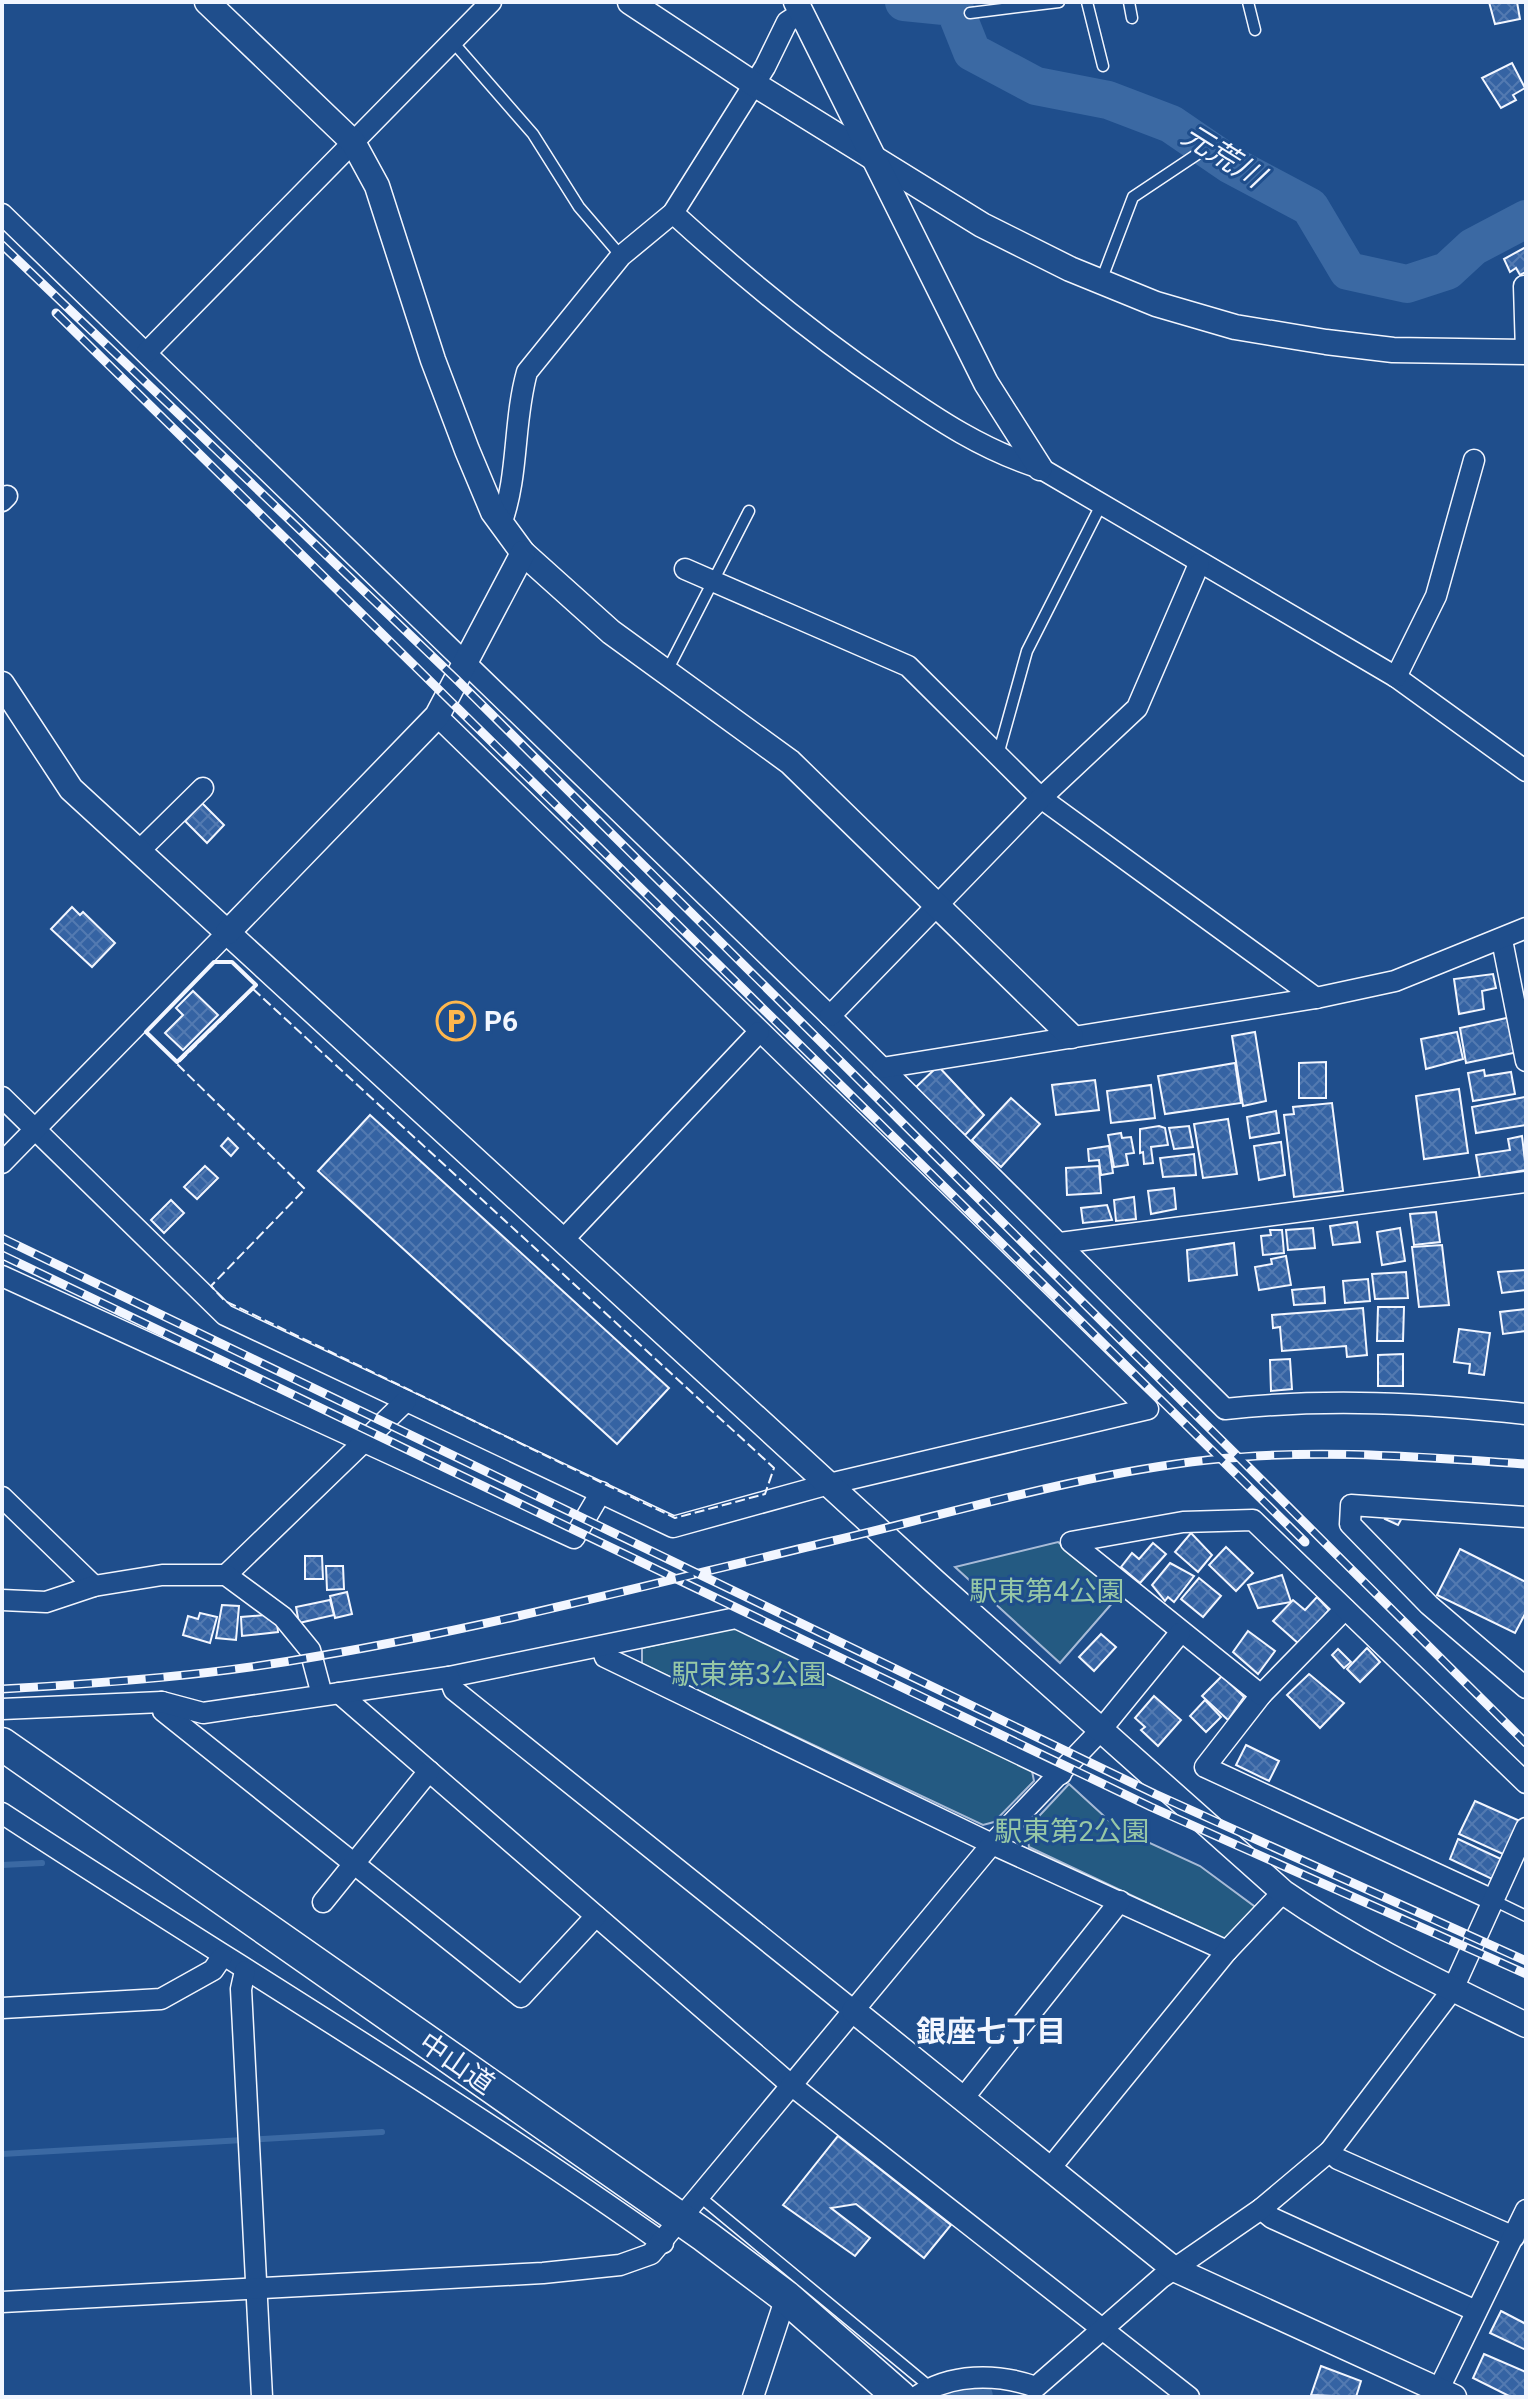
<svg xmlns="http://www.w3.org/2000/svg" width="1528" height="2399" font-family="Roboto,'Noto Sans JP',sans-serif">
<defs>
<pattern id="building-cross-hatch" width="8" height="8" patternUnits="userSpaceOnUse" patternTransform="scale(2)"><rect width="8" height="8" fill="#3563a3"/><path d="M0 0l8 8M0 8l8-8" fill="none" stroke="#537ab1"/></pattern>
</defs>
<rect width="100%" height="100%" fill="#1f4e8c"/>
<g fill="#245a82" stroke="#a8bbd7" stroke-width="2">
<polygon points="1058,1542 1121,1593 1060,1663 955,1567"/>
<polygon points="736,1627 1031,1766 1034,1781 994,1822 983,1825 642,1664 642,1648"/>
<polygon points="1069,1784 1117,1828 1200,1866 1258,1909 1230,1942 1029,1847 1026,1830"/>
</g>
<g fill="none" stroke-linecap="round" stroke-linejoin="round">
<g stroke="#3b69a3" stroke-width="6">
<polyline points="2,1865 42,1863"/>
<polyline points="2,2154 382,2132"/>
</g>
<g stroke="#3b69a3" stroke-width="38">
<polyline points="904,2 954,7 972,52 1036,86 1108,100 1171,124 1231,165 1310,207 1348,271 1407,284 1447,271 1473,247 1526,219"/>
<polyline points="960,2397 974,2397"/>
</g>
</g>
<g fill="url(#building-cross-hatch)" stroke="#f2f6ff" stroke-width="2">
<polygon points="1489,2 1517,2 1520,19 1495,24"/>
<polygon points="1512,63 1525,88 1513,95 1516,100 1501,108 1482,78"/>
<polygon points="1526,247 1526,272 1520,275 1516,268 1510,272 1504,259"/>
<polygon points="202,803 224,825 207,843 185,821"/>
<polygon points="72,907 80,915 83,912 115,943 92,967 51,929"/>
<polygon points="1493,974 1496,988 1482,991 1484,1009 1459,1014 1454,979"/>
<polygon points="193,991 218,1015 183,1050 165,1033 183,1015 176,1008"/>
<polygon points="1511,1017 1518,1052 1466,1063 1460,1028"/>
<polygon points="1255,1032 1266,1101 1243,1106 1232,1036"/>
<polygon points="1457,1032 1463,1059 1426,1069 1421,1039"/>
<polygon points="1326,1062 1326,1098 1299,1098 1299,1063"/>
<polygon points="1235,1063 1241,1103 1165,1114 1158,1076"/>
<polygon points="938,1066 984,1115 965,1135 914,1089"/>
<polygon points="1484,1070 1485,1076 1511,1072 1515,1094 1473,1101 1468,1073"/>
<polygon points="1095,1080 1099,1110 1056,1115 1052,1085"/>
<polygon points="1151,1085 1155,1118 1111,1123 1107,1091"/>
<polygon points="1459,1089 1468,1153 1424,1159 1416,1096"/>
<polygon points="1525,1097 1526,1125 1476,1133 1472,1107"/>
<polygon points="1011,1098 1040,1124 1001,1167 972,1140"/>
<polygon points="1332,1103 1343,1191 1294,1197 1284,1115 1294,1114 1293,1107"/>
<polygon points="1276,1111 1279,1133 1250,1138 1247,1117"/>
<polygon points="370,1115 669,1388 617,1444 318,1171"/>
<polygon points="1228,1119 1237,1174 1203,1178 1194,1124"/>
<polygon points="1159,1126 1165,1128 1168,1145 1151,1147 1153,1163 1144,1164 1143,1152 1140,1153 1140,1129"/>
<polygon points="1189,1126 1193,1147 1174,1149 1169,1128"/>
<polygon points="1121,1133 1122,1138 1131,1137 1134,1153 1126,1154 1128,1165 1114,1167 1108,1135"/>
<polygon points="1522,1136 1526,1170 1480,1178 1476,1155 1510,1150 1508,1139"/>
<polygon points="228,1138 238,1148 231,1156 221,1146"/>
<polygon points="1281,1142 1285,1175 1259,1180 1254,1146"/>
<polygon points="1109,1146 1113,1173 1101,1175 1099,1160 1089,1161 1088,1149"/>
<polygon points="1194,1154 1196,1175 1163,1177 1160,1158"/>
<polygon points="205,1166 218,1178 197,1199 184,1187"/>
<polygon points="1099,1166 1101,1193 1067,1195 1066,1168"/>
<polygon points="1174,1188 1176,1209 1151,1214 1148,1191"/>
<polygon points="1134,1197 1136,1219 1116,1221 1114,1200"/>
<polygon points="171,1200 184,1213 164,1233 151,1220"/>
<polygon points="1107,1205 1112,1220 1083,1223 1081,1208"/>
<polygon points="1436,1212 1440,1242 1414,1245 1410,1214"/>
<polygon points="1357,1222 1360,1242 1333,1245 1330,1226"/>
<polygon points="1313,1228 1315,1248 1288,1250 1286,1230"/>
<polygon points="1400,1228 1405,1261 1382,1265 1377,1232"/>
<polygon points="1270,1230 1282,1230 1284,1253 1263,1255 1261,1236 1271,1235"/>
<polygon points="1234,1243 1237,1275 1189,1281 1187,1250"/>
<polygon points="1442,1245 1449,1305 1419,1307 1412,1247"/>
<polygon points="1286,1256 1291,1285 1259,1290 1255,1267 1272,1264 1271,1259"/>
<polygon points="1526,1270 1526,1290 1502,1293 1498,1272"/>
<polygon points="1406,1272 1408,1298 1375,1299 1372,1274"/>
<polygon points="1368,1279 1370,1301 1345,1303 1343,1281"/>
<polygon points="1324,1287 1325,1303 1294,1305 1292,1290"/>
<polygon points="1378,1307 1404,1307 1403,1341 1377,1341"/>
<polygon points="1363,1308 1367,1355 1347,1357 1346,1346 1282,1351 1280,1327 1273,1328 1272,1315"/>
<polygon points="1526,1309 1526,1331 1503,1334 1500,1312"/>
<polygon points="1459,1329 1490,1333 1484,1375 1469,1373 1470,1364 1454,1362"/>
<polygon points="1403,1354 1403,1386 1378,1386 1378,1355"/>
<polygon points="1290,1359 1292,1389 1271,1391 1270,1360"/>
<polygon points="1390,1510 1403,1516 1398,1525 1385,1519"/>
<polygon points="1191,1533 1212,1555 1198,1572 1175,1552"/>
<polygon points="1153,1543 1166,1554 1140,1583 1121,1567 1132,1553 1139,1559"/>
<polygon points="1226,1547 1253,1573 1236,1591 1209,1565"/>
<polygon points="1460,1549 1526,1582 1526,1612 1515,1633 1437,1595"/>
<polygon points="305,1556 322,1556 323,1579 305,1579"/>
<polygon points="1170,1563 1194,1576 1174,1602 1168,1597 1165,1601 1152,1585"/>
<polygon points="326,1566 343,1566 344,1589 327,1590"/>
<polygon points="1282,1575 1291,1602 1258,1608 1248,1585"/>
<polygon points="1199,1578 1221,1596 1203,1617 1181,1599"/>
<polygon points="347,1592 352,1614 335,1618 330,1596"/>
<polygon points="1317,1597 1329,1610 1299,1644 1273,1621 1293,1600 1305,1610"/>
<polygon points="330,1600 334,1615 299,1623 296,1607"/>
<polygon points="222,1605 239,1606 236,1640 216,1638"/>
<polygon points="200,1613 217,1617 210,1643 183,1635 188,1616 198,1619"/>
<polygon points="276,1614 278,1632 242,1636 241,1617"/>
<polygon points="1248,1631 1275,1651 1258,1674 1233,1652"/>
<polygon points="1101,1634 1116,1647 1094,1671 1079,1657"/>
<polygon points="1367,1648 1380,1662 1360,1682 1347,1669"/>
<polygon points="1338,1649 1351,1662 1344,1668 1332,1655"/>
<polygon points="1309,1674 1344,1703 1320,1728 1287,1695"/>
<polygon points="1222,1676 1244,1697 1228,1720 1202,1696"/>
<polygon points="1154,1696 1181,1720 1158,1746 1141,1730 1145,1727 1135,1718"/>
<polygon points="1205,1700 1221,1717 1206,1732 1190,1716"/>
<polygon points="1246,1745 1279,1761 1269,1781 1236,1765"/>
<polygon points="1475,1801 1520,1821 1505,1855 1459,1834"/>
<polygon points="1458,1839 1501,1859 1492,1879 1450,1859"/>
<polygon points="838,2136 951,2225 924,2258 856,2204 831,2208 870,2238 855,2256 783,2205"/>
<polygon points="1501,2311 1526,2324 1526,2350 1490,2333"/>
<polygon points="1484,2354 1526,2372 1526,2397 1511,2397 1473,2378"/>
<polygon points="1321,2366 1361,2381 1356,2397 1311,2395"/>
</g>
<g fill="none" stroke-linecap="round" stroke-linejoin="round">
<defs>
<g id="service">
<polyline points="1087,2 1103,66"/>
<polyline points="1129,2 1132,18"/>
<polyline points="1248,2 1255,30"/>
<polyline points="970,13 1059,2"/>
<polyline points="452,41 533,134 579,207 621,256"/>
<polyline points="1101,281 1133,197 1196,155"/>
<polyline points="667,671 749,511"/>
<polyline points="998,755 1027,651 1101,505"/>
<polyline points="1493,1900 1526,1916"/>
<polyline points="699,2196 930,2387"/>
</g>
<g id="minor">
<path d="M673,213C743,277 811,333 889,386C938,420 983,450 1040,468L1396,677L1526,771"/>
<path d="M2,214L830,1016L1225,1409C1326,1398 1425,1403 1526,1414"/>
<polyline points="1524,286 1526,352"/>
<polyline points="147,352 491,2"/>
<polyline points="2,501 7,496"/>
<path d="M501,524C519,476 513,422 527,372L621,256L673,213L765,67L787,22L801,13"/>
<polyline points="685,569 908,666 1041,798 1316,998"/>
<polyline points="1396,677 1436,596 1474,460"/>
<polyline points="139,851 203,788"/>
<polyline points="1502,940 1526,1061"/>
<polyline points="830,1016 1041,798 1137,708 1199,564"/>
<polyline points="882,1068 1316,998 1395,981 1526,928"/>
<polyline points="2,1097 225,1315 673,1527 829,1484 1148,1409 437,716"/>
<polyline points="2,1163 228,932"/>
<polyline points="563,1240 759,1032"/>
<polyline points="1060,1243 1526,1182"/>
<polyline points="2,1276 574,1538 601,1492"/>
<polyline points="2,1497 94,1586"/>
<polyline points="1526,1517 1351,1505 1350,1524 1429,1605 1526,1688"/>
<polyline points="226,1575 406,1401"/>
<polyline points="2,1600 46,1602 94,1586 162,1575 226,1575 283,1617 310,1650 322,1695"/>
<polyline points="1345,1609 1261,1695 1205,1767 1493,1900"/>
<polyline points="602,1648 605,1657 992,1844 1227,1951"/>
<polyline points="449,1677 736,1618 1061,1774"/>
<polyline points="339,1693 791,2085 1189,2397"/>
<polyline points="1261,1695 1071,1542 1183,1522 1253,1520 1526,1783"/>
<polyline points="162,1702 163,1711 521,1997 596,1916"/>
<polyline points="2,1709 162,1702 203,1713 449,1677 454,1690 854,2011"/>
<path d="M2,1813C222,1957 448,2091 663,2243"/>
<polyline points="323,1902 429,1771"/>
<polyline points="245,1971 241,1989 262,2397"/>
<polyline points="2,2008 161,1999 213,1970 222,1957"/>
<polyline points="965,2096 1120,1901"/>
<polyline points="1330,2151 1338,2159 1514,2237"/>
<polyline points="1052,2166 1227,1951 1283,1892"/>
<polyline points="1261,2209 1272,2218 1476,2311"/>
<polyline points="2,2302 543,2273 620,2265 651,2254 992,1844 1100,1731 1180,1633"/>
<polyline points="753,2397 786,2297"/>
<path d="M916,2397C950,2373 997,2373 1036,2387L1161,2278L1261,2209L1330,2151L1453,1989L1526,1828"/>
<polyline points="1435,2397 1526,2210"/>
</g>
<g id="tertiary">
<polyline points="207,2 353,142 377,186 433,360 467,450 493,512 523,553 611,632 790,762 1071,1036"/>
<polyline points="630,2 754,84 982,225 1070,269 1156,304 1235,327 1326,342 1393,350 1526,352"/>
<polyline points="796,2 986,383 1040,468"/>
<path d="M2,684L71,789L934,1581L1283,1892C1359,1945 1443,1984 1526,2025"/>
<polyline points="228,932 437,716 523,553"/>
<polyline points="854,2011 1174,2269 1454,2397"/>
</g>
<polyline id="trunk" points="2,1744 705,2236 786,2297 900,2397"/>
</defs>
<use href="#service" stroke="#f2f6ff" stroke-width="13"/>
<use href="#minor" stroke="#f2f6ff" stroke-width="23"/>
<use href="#tertiary" stroke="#f2f6ff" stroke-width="27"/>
<use href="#trunk" stroke="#f2f6ff" stroke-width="35"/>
<use href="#service" stroke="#1f4e8c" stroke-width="10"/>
<use href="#minor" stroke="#1f4e8c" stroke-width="20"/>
<use href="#tertiary" stroke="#1f4e8c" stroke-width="24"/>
<use href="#trunk" stroke="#1f4e8c" stroke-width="32"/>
<defs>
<g id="rail">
<polyline points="2,245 457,680 1526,1743"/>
<polyline points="56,313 1305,1542"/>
<polyline points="2,1238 1155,1794 1526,1961"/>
<polyline points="2,1255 1151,1807 1526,1974"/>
<path d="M2,1689C108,1683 215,1675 319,1656C490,1627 659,1582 828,1542C953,1513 1080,1474 1208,1460C1314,1448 1420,1457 1526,1464"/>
</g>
</defs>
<use href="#rail" stroke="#f2f6ff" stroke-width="9"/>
<use href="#rail" stroke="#1f4e8c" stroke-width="6" stroke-dasharray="18" stroke-linecap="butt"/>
<polygon stroke="#f2f6ff" stroke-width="2" stroke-dasharray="10 4" stroke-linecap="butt" points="253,989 774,1468 765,1494 675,1518 225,1301 211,1286 305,1189 177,1064"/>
<polygon stroke="#f2f6ff" stroke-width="4" points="214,962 232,962 256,985 177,1062 146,1032"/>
</g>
<defs>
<symbol id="parking-ring" viewBox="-11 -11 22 22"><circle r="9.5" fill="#1f4e8c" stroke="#ffb74d" stroke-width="1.5"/><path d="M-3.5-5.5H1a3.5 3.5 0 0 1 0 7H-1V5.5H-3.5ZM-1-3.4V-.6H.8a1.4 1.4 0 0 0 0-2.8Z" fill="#ffb74d"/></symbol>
</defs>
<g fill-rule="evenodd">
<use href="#parking-ring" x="434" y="999" width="44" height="44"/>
</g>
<g text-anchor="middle" stroke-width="6" stroke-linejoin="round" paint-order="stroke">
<g font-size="28" font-weight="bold" fill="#f2f6ff" stroke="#1f4e8c" text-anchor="start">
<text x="484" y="1031">P6</text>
</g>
<g font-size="28" fill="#97c8a6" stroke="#1f4e8c">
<text x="1047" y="1601">駅東第4公園</text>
<text x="749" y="1684">駅東第3公園</text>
<text x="1072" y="1841">駅東第2公園</text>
</g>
<g font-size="28" fill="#f2f6ff" stroke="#1f4e8c">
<text transform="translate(457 2063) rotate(35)" y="10">中山道</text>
</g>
<g font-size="30" font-style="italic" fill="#f2f6ff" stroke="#1f4e8c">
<text transform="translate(1223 156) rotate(32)" y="10">元荒川</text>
</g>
<g font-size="30" font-weight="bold" fill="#f2f6ff" stroke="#1f4e8c">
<text x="991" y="2042">銀座七丁目</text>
</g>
</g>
<rect width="1528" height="2399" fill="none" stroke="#f2f6ff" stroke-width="8"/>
</svg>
